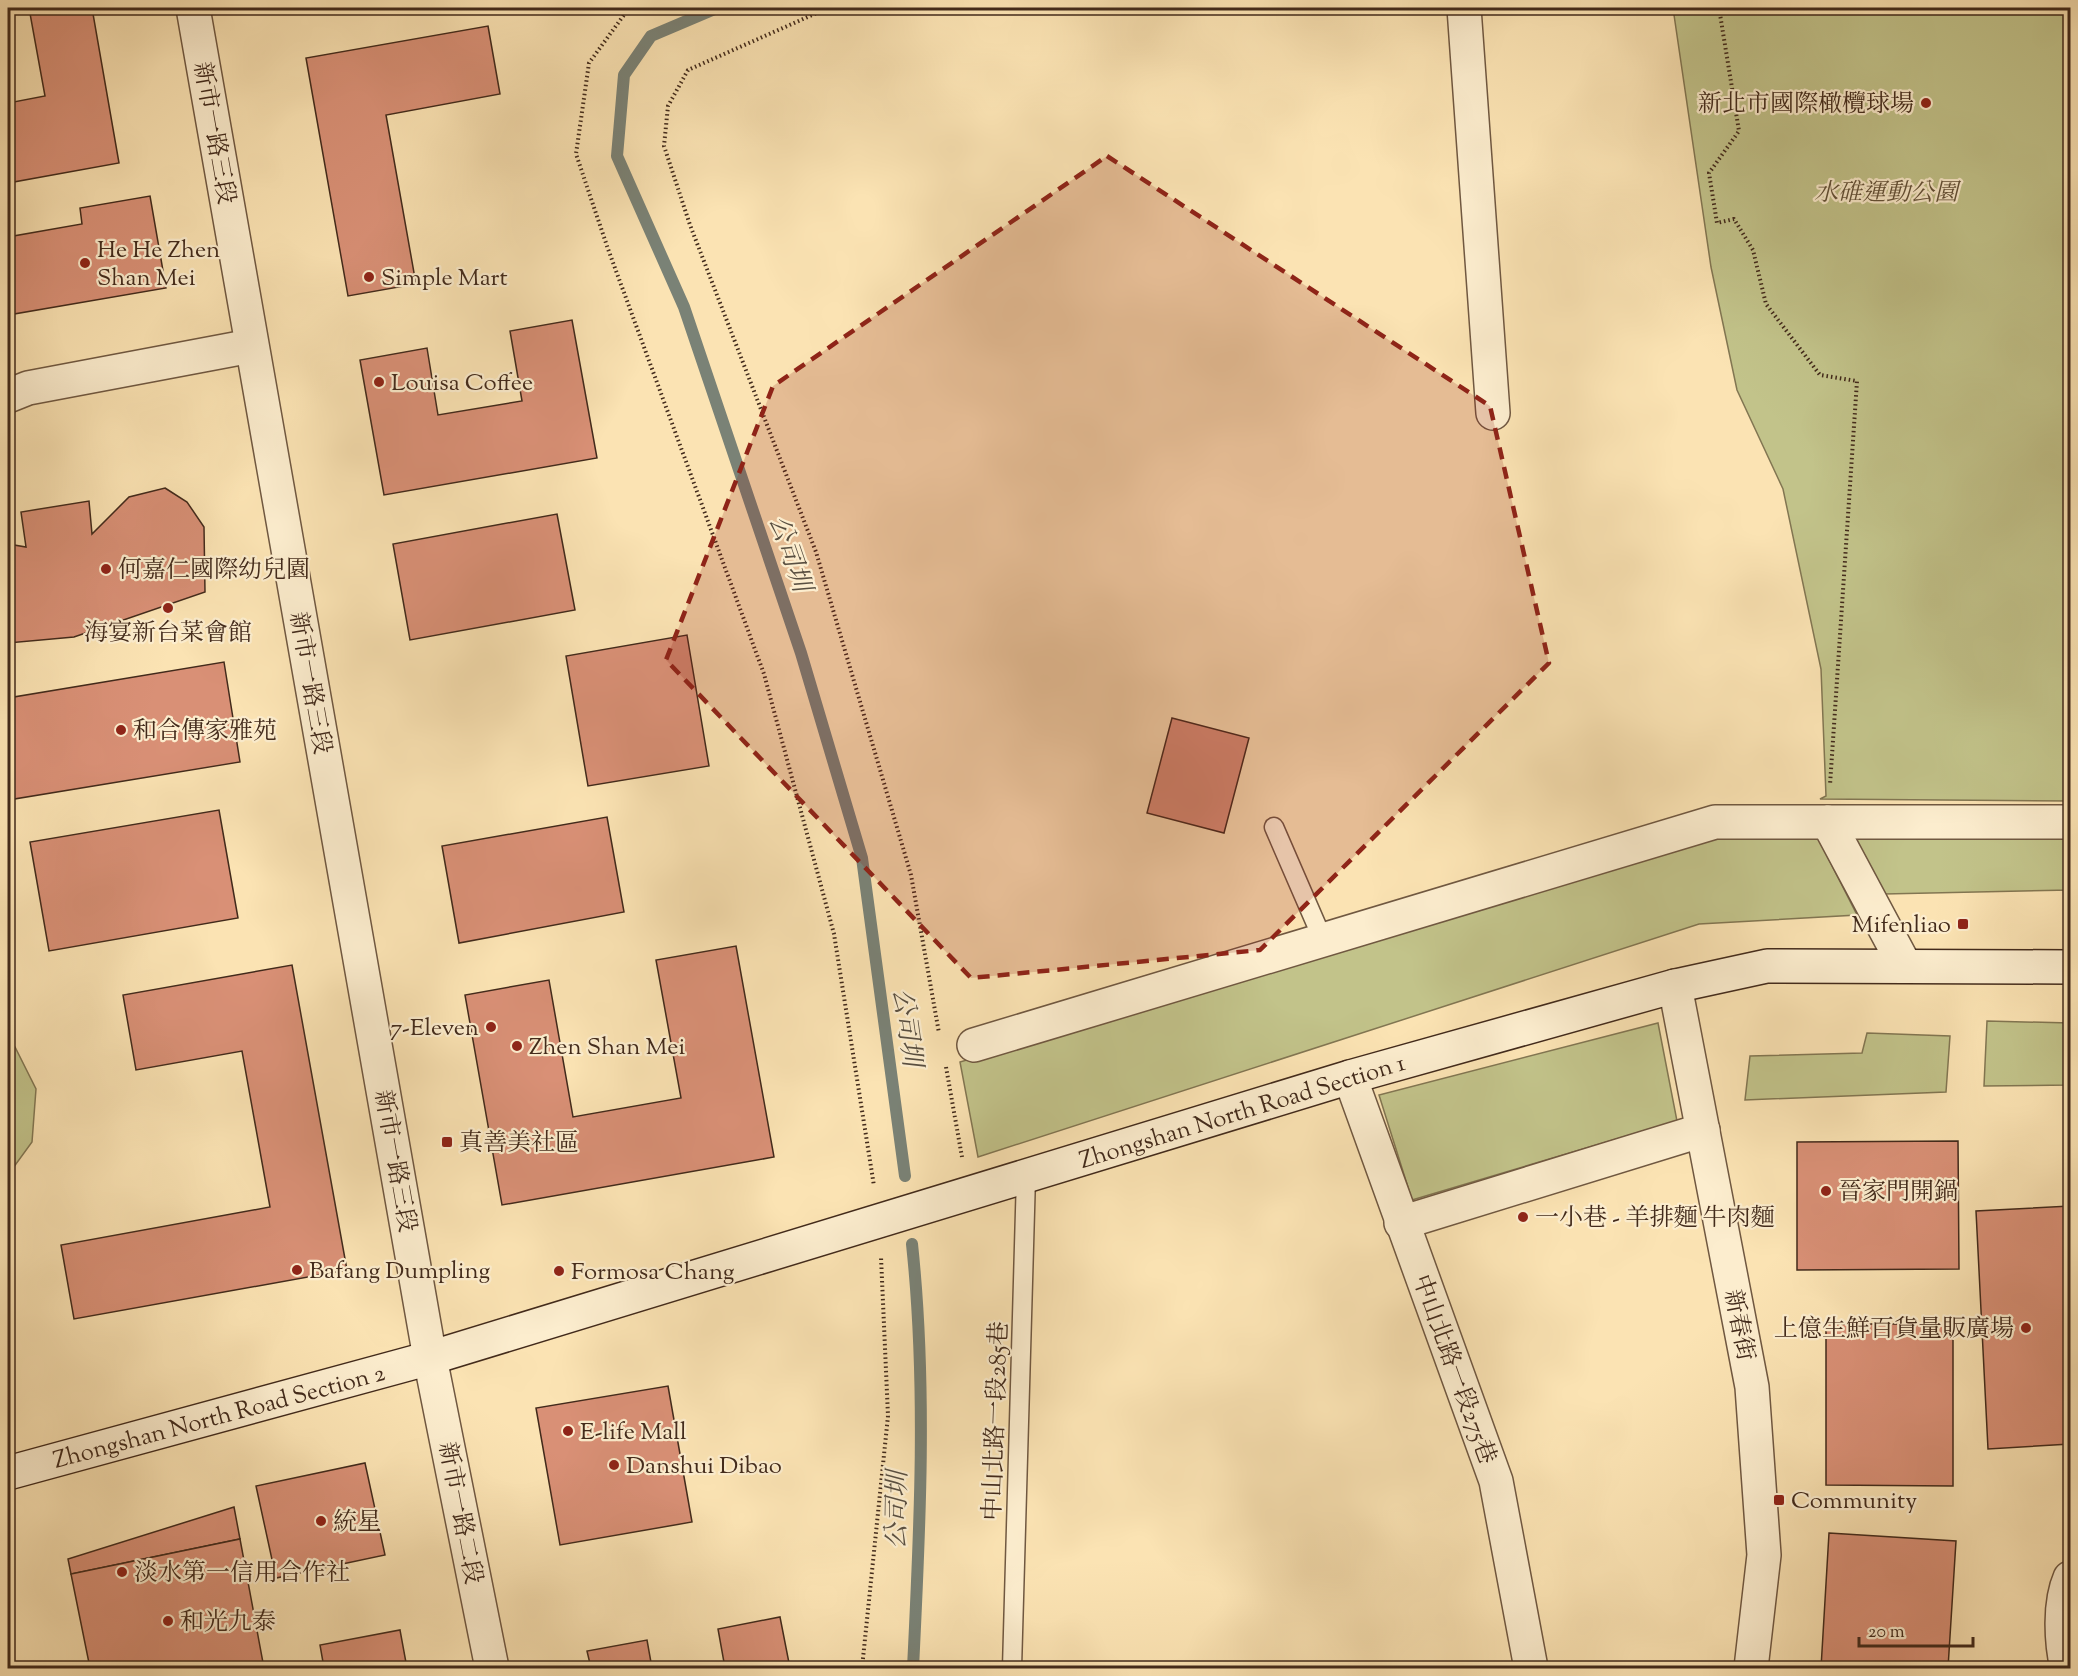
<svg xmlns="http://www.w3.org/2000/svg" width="2078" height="1676" font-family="'Sorts Mill Goudy','Noto Serif TC',serif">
<rect width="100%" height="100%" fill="#fbe3b3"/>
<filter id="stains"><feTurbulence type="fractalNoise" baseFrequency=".00333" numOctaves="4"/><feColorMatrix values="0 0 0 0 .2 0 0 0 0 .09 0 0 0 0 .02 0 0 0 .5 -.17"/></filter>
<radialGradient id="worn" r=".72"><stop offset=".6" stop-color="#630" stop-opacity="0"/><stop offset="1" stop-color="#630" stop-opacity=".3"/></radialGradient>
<g fill="#c2c38a" stroke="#827652" stroke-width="1.5">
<polygon points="1673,8 2070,8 2070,801 1820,799 1826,796 1821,669 1783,489 1737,390 1711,267"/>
<polygon points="1710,835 1817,836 1857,915 1699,924 978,1157 960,1062"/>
<polygon points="2070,836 2070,890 1884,894 1854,837"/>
<polygon points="1987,1021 2070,1023 2070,1085 1984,1086"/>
<polygon points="1658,1023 1677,1121 1412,1200 1379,1095"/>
<polygon points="1867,1033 1950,1036 1946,1092 1745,1100 1750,1056 1862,1053"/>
<polygon points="8,1040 15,1047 36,1089 32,1142 8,1175"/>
</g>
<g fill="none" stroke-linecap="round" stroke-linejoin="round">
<g stroke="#7a8276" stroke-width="12">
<polyline points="717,8 651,36 624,75 617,156 684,307 801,653 862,858 905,1176"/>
<path d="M912,1244C927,1385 920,1528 913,1668"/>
</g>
</g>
<g fill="#d99076" stroke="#422a1b" stroke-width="1.5">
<polygon points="29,8 92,8 119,163 8,183 8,103 45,96"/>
<polygon points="488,26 500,94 386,115 416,284 348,296 306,58"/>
<polygon points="150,196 166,288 8,315 8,237 82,224 80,208"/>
<polygon points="572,320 597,458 384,495 360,360 427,348 438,415 522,401 510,331"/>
<polygon points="165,488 187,502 204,527 205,592 74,637 8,643 8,544 26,547 21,512 89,501 92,534 129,497"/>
<polygon points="557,514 575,610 410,640 393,544"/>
<polygon points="687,635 709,766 588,786 566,656"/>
<polygon points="224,662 240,762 8,800 8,698"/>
<polygon points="1172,718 1249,738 1224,833 1147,813"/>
<polygon points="219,810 238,918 49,951 30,842"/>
<polygon points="607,817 624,912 459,943 442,846"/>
<polygon points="736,946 774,1157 502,1205 465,995 549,980 573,1117 681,1098 656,960"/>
<polygon points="292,965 347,1270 74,1319 61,1245 270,1207 242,1051 136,1070 123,995"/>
<polygon points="1958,1141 1959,1269 1797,1270 1797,1142"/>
<polygon points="2070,1206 2070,1444 1988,1449 1976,1211"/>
<polygon points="1826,1324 1953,1324 1953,1486 1826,1485"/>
<polygon points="668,1386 692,1522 560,1545 536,1408"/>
<polygon points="365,1463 385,1555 276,1578 256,1486"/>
<polygon points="234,1507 240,1539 71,1574 68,1559"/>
<polygon points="1829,1533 1956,1541 1948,1668 1821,1668"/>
<polygon points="240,1539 264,1668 90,1668 71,1574"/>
<polygon points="780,1617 790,1668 725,1668 718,1629"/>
<polygon points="400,1630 407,1668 324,1668 320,1645"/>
<polygon points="647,1640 652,1668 591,1668 587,1651"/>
</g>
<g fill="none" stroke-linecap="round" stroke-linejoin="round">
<defs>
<g id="lane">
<polyline points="1274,827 1323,940"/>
<polyline points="1012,1668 1026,1176"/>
</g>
<g id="street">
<polyline points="193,8 430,1358 492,1668"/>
<polyline points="1464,8 1493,413"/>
<polyline points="8,396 28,388 251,346"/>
<polyline points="1828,822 1905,966"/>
<polyline points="1675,986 1752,1387 1764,1555 1751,1668"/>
<polyline points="974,1045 1715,822 2070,822"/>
<polyline points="1350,1077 1496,1481 1531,1668"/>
<polyline points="1401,1223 1703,1130"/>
<path d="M2067,1668C2061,1642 2059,1603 2070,1578"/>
</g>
<polyline id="secondary" points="8,1473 430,1358 1350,1077 1675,986 1767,966 2070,967"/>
</defs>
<use href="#lane" stroke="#705841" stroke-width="21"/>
<use href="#street" stroke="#705841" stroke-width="36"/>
<use href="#secondary" stroke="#422a1b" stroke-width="36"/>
<g stroke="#422a1b" stroke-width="4" stroke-dasharray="1.5 3" stroke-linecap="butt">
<polyline points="629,8 589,63 576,154 608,249 764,674 834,934 874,1186"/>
<polyline points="828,8 688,70 668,106 664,146 690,225 816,552 911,875 939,1033"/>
<polyline points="1719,8 1739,131 1709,173 1717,223 1734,219 1753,250 1766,304 1820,375 1857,381 1830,785"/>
<polyline points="946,1067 962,1157"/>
<polyline points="862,1668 888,1416 881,1257"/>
</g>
<use href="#lane" stroke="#fcedce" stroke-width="18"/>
<use href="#street" stroke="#fcedce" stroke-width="33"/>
<use href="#secondary" stroke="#fcedce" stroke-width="33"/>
</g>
<path fill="#8f2418" fill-opacity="0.2" stroke="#8f2418" stroke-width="4.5" stroke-dasharray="12 8" stroke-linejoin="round" d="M1107,156L1490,406L1549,663L1260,950L971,978L666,660L773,386Z"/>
<g fill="#8f2418" stroke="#fcedce" stroke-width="2">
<circle cx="1926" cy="103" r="6"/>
<circle cx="85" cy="263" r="6"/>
<circle cx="369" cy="277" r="6"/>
<circle cx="379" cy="382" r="6"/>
<circle cx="106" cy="569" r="6"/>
<circle cx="168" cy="608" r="6"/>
<circle cx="121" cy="730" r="6"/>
<rect x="1957" y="918" width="12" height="12" rx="3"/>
<circle cx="491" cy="1027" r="6"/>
<circle cx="517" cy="1046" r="6"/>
<rect x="441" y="1136" width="12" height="12" rx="3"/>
<circle cx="1826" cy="1191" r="6"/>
<circle cx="1523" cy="1217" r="6"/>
<circle cx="297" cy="1270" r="6"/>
<circle cx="559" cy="1271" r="6"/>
<circle cx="2026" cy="1328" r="6"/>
<circle cx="568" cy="1431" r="6"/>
<circle cx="614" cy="1465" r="6"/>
<rect x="1773" y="1494" width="12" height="12" rx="3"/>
<circle cx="321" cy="1521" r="6"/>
<circle cx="122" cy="1572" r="6"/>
<circle cx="168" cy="1621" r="6"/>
</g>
<g text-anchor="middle" stroke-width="4.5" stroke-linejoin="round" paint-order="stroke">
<g font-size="24" fill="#422a1b" stroke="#fcedce" text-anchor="start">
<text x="1914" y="111" text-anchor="end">新北市國際橄欖球場</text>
<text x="97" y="257">He He Zhen<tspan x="97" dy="28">Shan Mei</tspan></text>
<text x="381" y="285">Simple Mart</text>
<text x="391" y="390">Louisa Coffee</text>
<text x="118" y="577">何嘉仁國際幼兒園</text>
<text x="168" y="640" text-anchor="middle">海宴新台菜會館</text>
<text x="133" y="738">和合傳家雅苑</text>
<text x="1951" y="932" text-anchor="end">Mifenliao</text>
<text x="479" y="1035" text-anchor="end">7-Eleven</text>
<text x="529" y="1054">Zhen Shan Mei</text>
<text x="459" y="1150">真善美社區</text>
<text x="1838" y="1199">晉家門開鍋</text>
<text x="1535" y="1225">一小巷 - 羊排麵 牛肉麵</text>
<text x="309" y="1278">Bafang Dumpling</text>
<text x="571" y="1279">Formosa Chang</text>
<text x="2014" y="1336" text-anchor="end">上億生鮮百貨量販廣場</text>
<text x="580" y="1439">E-life Mall</text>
<text x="626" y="1473">Danshui Dibao</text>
<text x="1791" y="1508">Community</text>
<text x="333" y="1529">統星</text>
<text x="134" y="1580">淡水第一信用合作社</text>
<text x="180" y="1629">和光九泰</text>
</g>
<g font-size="24" fill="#422a1b" stroke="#fcedce">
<text transform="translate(215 133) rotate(80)" y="8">新市一路三段</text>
<text transform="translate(311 683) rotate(80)" y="8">新市一路三段</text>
<text transform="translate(1242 1111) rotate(-17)" y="8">Zhongshan North Road Section 1</text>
<text transform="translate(396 1161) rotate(80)" y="8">新市一路三段</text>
<text transform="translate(1740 1325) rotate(79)" y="8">新春街</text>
<text transform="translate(1455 1369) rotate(70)" y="8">中山北路一段275巷</text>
<text transform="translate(219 1416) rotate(-15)" y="8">Zhongshan North Road Section 2</text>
<text transform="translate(995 1421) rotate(-88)" y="8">中山北路一段285巷</text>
<text transform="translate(461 1513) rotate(79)" y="8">新市一路二段</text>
</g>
<g font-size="24" font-style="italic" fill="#625037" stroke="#fcedce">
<text x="1886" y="200">水碓運動公園</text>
</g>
<g font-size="26" font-style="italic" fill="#594f41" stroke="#fcedce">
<text transform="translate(791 553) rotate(71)" y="9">公司圳</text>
<text transform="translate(908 1027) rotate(82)" y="9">公司圳</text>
<text transform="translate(896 1510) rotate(-89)" y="9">公司圳</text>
</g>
</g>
<rect width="2078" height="1676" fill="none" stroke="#fbe3b3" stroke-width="30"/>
<rect x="9" y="9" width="2060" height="1658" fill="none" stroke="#422a1b" stroke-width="3"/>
<rect x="15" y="15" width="2048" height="1646" fill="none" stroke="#422a1b" stroke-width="1.5"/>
<path d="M1859 1637v9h114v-9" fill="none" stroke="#422a1b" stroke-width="3"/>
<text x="1868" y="1637" font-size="18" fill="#422a1b" stroke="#fcedce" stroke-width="4.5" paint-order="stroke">20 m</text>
<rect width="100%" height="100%" filter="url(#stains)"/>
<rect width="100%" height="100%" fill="url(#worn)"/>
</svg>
